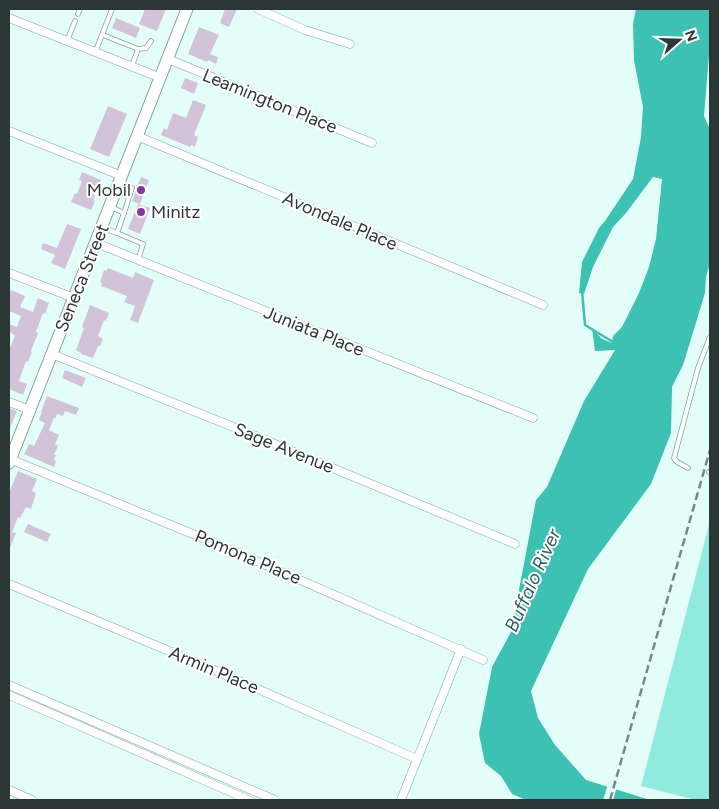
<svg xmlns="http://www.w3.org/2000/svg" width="719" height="809" font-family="Figtree,sans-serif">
<rect width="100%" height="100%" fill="#e3fef9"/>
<polygon fill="#90eade" points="710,521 710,800 696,800 641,786"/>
<polygon fill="#3dc1b3" points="636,9 710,9 710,50 709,55 704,116 710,129 710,263 706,277 705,293 683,365 672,387 671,433 651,484 588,569 531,691 538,718 555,745 586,780 650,800 526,800 512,794 501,776 485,763 479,734 492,667 511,632 536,500 547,487 584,401 615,350 595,351 592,328 602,339 612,343 613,336 622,327 639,293 649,267 656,239 662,179 653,177 626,213 613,227 593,267 584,294 579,293 582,262 599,228 605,221 633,179 641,137 643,107 634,60 633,24"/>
<polygon fill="#e3fef9" points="608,784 617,787 613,800 603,800"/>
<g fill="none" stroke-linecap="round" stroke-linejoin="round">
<polyline stroke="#3dc1b3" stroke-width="2.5" points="582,291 585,325 613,342"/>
</g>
<g fill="#d3c3d9">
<polygon points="145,9 166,9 157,31 139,24"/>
<polygon points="225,9 237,9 229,27 220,23"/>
<polygon points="116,18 140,28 136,38 112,28"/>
<polygon points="199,27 219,35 210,54 218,57 216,64 208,60 207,62 188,54"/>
<polygon points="185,78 198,83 194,94 181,88"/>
<polygon points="193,100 206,105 194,135 198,137 195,147 191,145 190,147 161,135 164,128 167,130 173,113 186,118"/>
<polygon points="108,106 127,114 109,157 90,149"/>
<polygon points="82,172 101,180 93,200 95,201 91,210 71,202 75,193 77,194 82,181 79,180"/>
<polygon points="141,177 149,180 140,204 132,201"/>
<polygon points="138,204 150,208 140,234 128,229"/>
<polygon points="67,224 81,229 65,269 51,263 55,255 41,249 43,243 57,248"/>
<polygon points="108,268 133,278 135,272 154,280 138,323 130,320 135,306 124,302 127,296 101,286 102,283 100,282 104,270 106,271"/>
<polygon points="11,290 25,296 20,307 33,312 38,298 49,303 45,314 43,313 36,332 38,333 31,351 32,352 28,362 26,361 19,381 27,384 23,395 9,389 9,351 15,335 9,332 9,324 17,327 21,316 9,311 9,296"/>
<polygon points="90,305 109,313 106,321 104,320 98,336 103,339 100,346 98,346 93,358 81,354 81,353 76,350 84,328 82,327"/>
<polygon points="65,370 86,378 82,387 62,378"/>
<polygon points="47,396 79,408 76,415 65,411 63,416 57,414 56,418 54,418 49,430 59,435 55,444 58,446 54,455 56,455 54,460 56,461 54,467 24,454 29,444 34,446 45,423 39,420 42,412 41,412"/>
<polygon points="9,408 17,411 9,431"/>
<polygon points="18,471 37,479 32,491 36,493 31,509 26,507 20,518 18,517 12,532 16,533 9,550 9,493"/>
<polygon points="28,524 51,534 47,542 24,532"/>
</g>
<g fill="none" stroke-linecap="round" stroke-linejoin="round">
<defs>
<g id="service">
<polyline points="78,14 80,9"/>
<polyline points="103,35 138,49 146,48 151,41"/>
<polyline points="67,41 75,21"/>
<polyline points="95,53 112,9"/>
<polyline points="132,66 138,49"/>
<polyline points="121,184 132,188 124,213"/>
<polyline points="111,207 124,213 117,233 143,244 138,260"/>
<polyline points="103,228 117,233"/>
<polyline points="688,468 677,462 674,458 698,368 710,337"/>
<polyline points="709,472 710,473"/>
</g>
<g id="minor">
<polyline points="258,9 305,30 350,44"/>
<polyline points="9,18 161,78"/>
<polyline points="168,59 372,143"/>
<polyline points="9,131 122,176"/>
<polyline points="137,136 543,305"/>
<path d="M96,243C242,301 387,361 533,418"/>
<polyline points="9,273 74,298"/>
<polyline points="52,354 263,439 515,544"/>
<polyline points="9,402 30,410"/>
<polyline points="10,459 222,546 483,660"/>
<polyline points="9,584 212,669 417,759"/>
<polyline points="9,685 275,800"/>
<polyline points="9,695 249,800"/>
<polyline points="9,790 32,800"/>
<polyline points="9,800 10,800"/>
<polyline points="401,800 461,649"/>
</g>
<polyline id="secondary" points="9,463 187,9"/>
</defs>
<use href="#service" stroke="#83a29d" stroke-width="5.5"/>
<use href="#minor" stroke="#83a29d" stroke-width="9"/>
<use href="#secondary" stroke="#83a29d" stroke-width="13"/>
<use href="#service" stroke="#fff" stroke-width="4"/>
<use href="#minor" stroke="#fff" stroke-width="8"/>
<use href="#secondary" stroke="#fff" stroke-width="11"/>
<polyline stroke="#768986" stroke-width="2.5" stroke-dasharray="8 4" stroke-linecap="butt" points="610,800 710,450"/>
</g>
<g fill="#8734a3" stroke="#fff" stroke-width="2">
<circle cx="141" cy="190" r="5"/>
<circle cx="141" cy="212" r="5"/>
</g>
<g text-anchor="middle" stroke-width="4" stroke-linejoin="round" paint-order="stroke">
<g font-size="18" fill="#2a3735" stroke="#fff">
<text transform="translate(270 101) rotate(22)" y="6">Leamington Place</text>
<text transform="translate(340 221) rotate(23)" y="6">Avondale Place</text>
<text transform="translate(82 278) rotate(-68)" y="6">Seneca Street</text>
<text transform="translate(314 331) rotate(22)" y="6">Juniata Place</text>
<text transform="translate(284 448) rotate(22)" y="6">Sage Avenue</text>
<text transform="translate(248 557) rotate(23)" y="6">Pomona Place</text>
<text transform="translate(214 670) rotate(23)" y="6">Armin Place</text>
</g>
<g font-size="18" fill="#2a3735" stroke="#fff" text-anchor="end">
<text x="131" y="196">Mobil</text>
<text x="151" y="218" text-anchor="start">Minitz</text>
</g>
<g font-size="19" font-style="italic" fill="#2e625c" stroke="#fff">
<text transform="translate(532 580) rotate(-66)" y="7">Buffalo River</text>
</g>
</g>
<rect width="719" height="809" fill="none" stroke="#2a3735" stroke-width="20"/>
<g transform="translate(679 40) rotate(70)" stroke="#ffffff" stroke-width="4" paint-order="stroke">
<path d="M0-4L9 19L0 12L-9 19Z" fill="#2a3735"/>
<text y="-8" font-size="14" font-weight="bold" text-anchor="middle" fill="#2a3735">N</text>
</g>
</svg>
